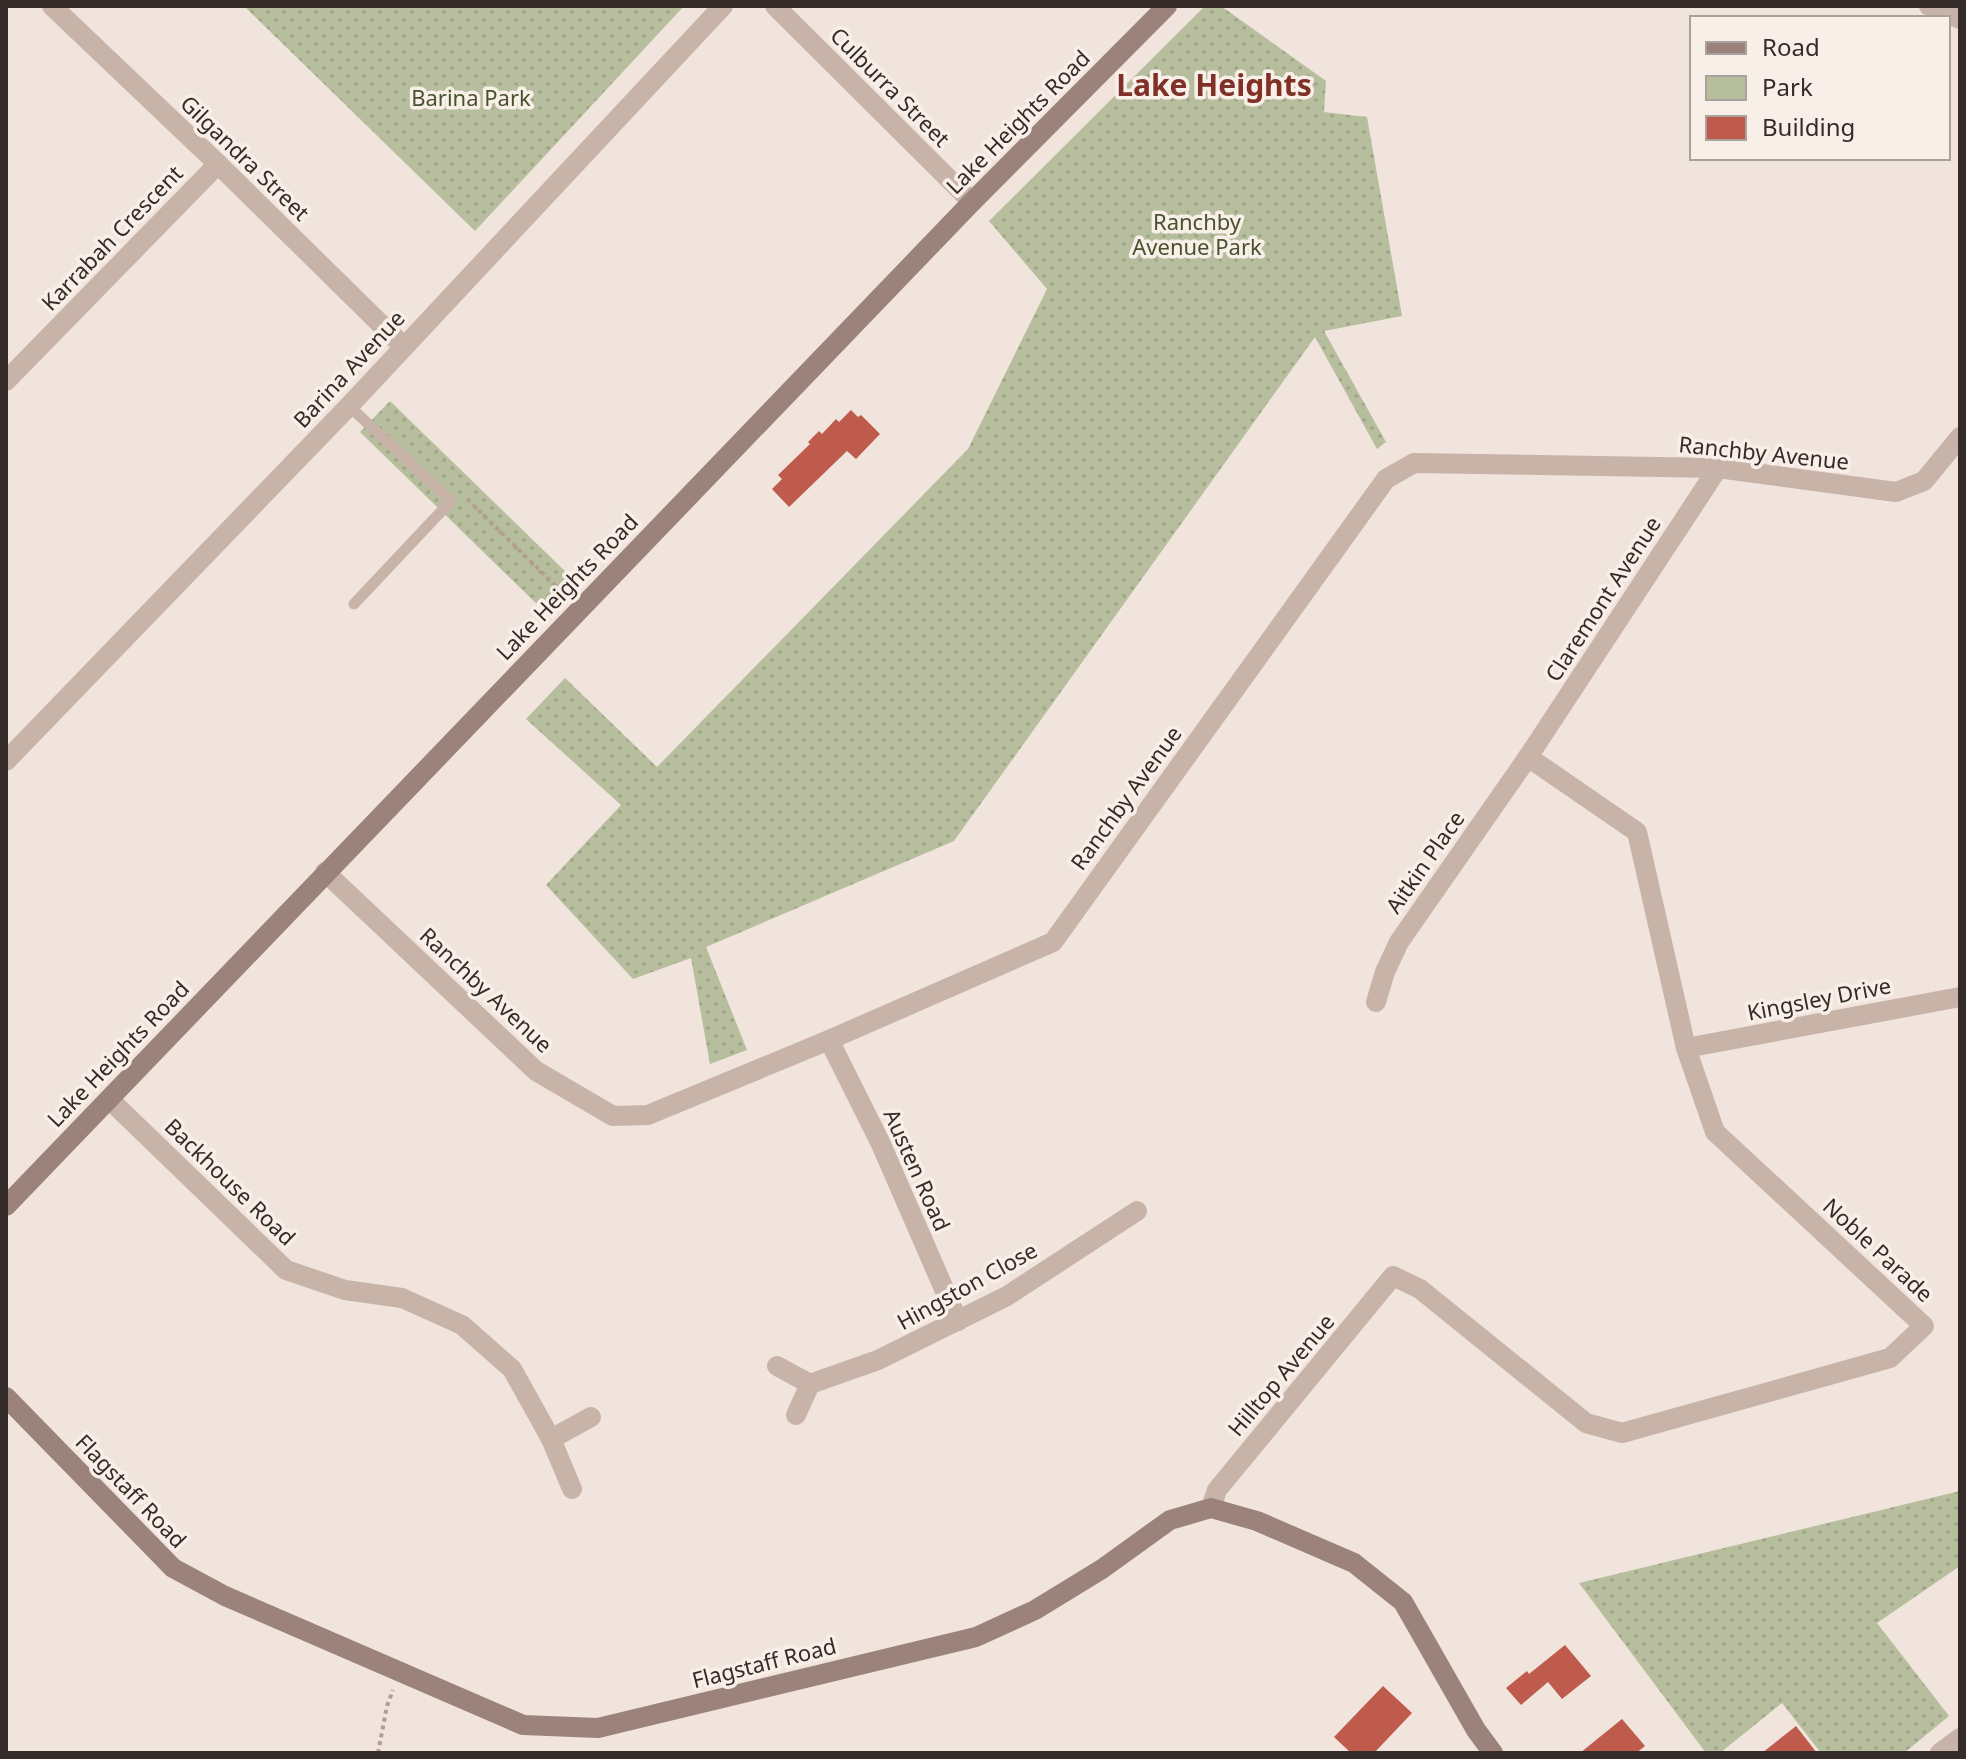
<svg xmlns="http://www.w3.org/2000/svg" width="1966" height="1759" font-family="'Noto Sans',sans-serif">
<defs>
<pattern id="green-dots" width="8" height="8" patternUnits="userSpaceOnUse" patternTransform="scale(2)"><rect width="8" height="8" fill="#b7be9d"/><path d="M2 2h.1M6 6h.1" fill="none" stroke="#9ea387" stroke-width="1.8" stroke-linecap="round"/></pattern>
</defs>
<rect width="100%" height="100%" fill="#f0e4dc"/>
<g fill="url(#green-dots)">
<polygon points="244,6 684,6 475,231"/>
<polygon points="1205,6 1221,6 1326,81 1324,112 1367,117 1402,316 1324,331 1386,442 1377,449 1315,337 954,841 706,947 747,1050 710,1064 691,958 633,979 546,885 621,805 526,719 565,678 657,767 968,449 1047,289 989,221"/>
<polygon points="390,401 572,578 542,609 360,432"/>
<polygon points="1960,1491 1960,1566 1877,1623 1949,1716 1904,1753 1821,1753 1782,1703 1720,1753 1706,1753 1579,1583"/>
</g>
<g fill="#be5b4d">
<polygon points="851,410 858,417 861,415 880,434 856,459 847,451 789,507 772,489 782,479 778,475 810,444 808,442 819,431 822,434 836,419 839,422"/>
<polygon points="1565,1645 1591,1676 1562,1699 1548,1682 1521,1705 1506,1688 1527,1671 1529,1674"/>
<polygon points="1383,1686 1412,1713 1374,1753 1351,1753 1334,1737"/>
<polygon points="1622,1719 1645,1746 1636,1753 1580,1753"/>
<polygon points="1796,1726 1817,1753 1762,1753"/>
</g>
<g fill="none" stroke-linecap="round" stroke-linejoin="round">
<g stroke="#b39d93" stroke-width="4" stroke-dasharray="4 4" stroke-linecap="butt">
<polyline points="467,499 566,596"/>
<polyline points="378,1753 387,1706 393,1690"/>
</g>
<polyline stroke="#c8b3a9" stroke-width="11" points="349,406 451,501 354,604"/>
<g stroke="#c8b3a9" stroke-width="20">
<polyline points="52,6 218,164 403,346"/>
<polyline points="775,6 972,202"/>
<polyline points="1929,6 1960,19"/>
<polyline points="6,381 218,164"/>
<polyline points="6,761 349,406 723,6"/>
<polyline points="325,872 536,1071 613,1116 648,1115 829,1040 1053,942 1386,479 1414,463 1718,468 1896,492 1924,481 1960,437"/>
<polyline points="1376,1002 1385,972 1399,942 1528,757 1718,468"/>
<polyline points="829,1040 880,1142 958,1321"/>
<polyline points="1686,1048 1960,997"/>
<polyline points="109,1099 286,1270 345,1290 402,1298 462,1325 512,1369 551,1439 572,1489"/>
<polyline points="777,1366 810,1384 878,1360 1007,1296 1137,1211"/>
<polyline points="796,1415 810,1384"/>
<polyline points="551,1439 591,1417"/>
<polyline points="1211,1508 1217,1490 1393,1276 1420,1289 1586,1423 1622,1433 1890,1358 1924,1326 1715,1132 1686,1048 1637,832 1528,757"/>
<polyline points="1940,1753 1960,1738"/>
</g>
<g stroke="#9b827a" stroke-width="20">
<polyline points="6,1206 972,202 1167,6"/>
<polyline points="6,1397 173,1568 225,1596 523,1725 598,1728 976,1637 1035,1610 1102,1569 1170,1520 1211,1508 1257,1521 1354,1563 1403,1602 1476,1730 1493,1753"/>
</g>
</g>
<g text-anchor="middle" stroke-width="7" stroke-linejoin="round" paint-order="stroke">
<g font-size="22" fill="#352b28" stroke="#f8efe8">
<text transform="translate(890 87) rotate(45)" y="8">Culburra Street</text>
<text transform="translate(1018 122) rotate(-45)" y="8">Lake Heights Road</text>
<text transform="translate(245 158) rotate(44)" y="8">Gilgandra Street</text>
<text transform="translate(112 238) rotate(-46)" y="8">Karrabah Crescent</text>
<text transform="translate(349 369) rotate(-47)" y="8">Barina Avenue</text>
<text transform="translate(1764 453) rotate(6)" y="8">Ranchby Avenue</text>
<text transform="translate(567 587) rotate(-46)" y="8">Lake Heights Road</text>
<text transform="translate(1603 599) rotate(-57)" y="8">Claremont Avenue</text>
<text transform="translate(1126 798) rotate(-54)" y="8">Ranchby Avenue</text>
<text transform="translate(1425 862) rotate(-55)" y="8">Aitkin Place</text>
<text transform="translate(486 990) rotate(43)" y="8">Ranchby Avenue</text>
<text transform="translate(1819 999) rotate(-11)" y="8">Kingsley Drive</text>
<text transform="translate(118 1054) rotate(-46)" y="8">Lake Heights Road</text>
<text transform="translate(917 1170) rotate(66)" y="8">Austen Road</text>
<text transform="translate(230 1182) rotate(44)" y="8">Backhouse Road</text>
<text transform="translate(1878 1250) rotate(43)" y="8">Noble Parade</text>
<text transform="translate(967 1286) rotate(-29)" y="8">Hingston Close</text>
<text transform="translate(1281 1375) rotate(-50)" y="8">Hilltop Avenue</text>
<text transform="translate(131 1491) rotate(46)" y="8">Flagstaff Road</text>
<text transform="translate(764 1663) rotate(-14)" y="8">Flagstaff Road</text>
</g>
<g font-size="22" fill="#49522e" stroke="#f8efe8">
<text x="471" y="106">Barina Park</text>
<text x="1197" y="230">Ranchby<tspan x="1197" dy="25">Avenue Park</tspan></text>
</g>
<g font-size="30" font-weight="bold" fill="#7f3127" stroke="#f8efe8">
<text x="1214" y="96">Lake Heights</text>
</g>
</g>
<rect width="1966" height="1759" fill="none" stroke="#352b28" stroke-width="16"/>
<rect x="1690" y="16" width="260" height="144" fill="#f8efe8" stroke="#aaa19b" stroke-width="2"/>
<rect x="1706" y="42" width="40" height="12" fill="#9b827a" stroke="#aaa19b" stroke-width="2"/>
<text x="1762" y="56" font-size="24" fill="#352b28">Road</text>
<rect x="1706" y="76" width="40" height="24" fill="#b7be9d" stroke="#aaa19b" stroke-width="2"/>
<text x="1762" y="96" font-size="24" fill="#352b28">Park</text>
<rect x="1706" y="116" width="40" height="24" fill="#be5b4d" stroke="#aaa19b" stroke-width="2"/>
<text x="1762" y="136" font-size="24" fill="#352b28">Building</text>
</svg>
